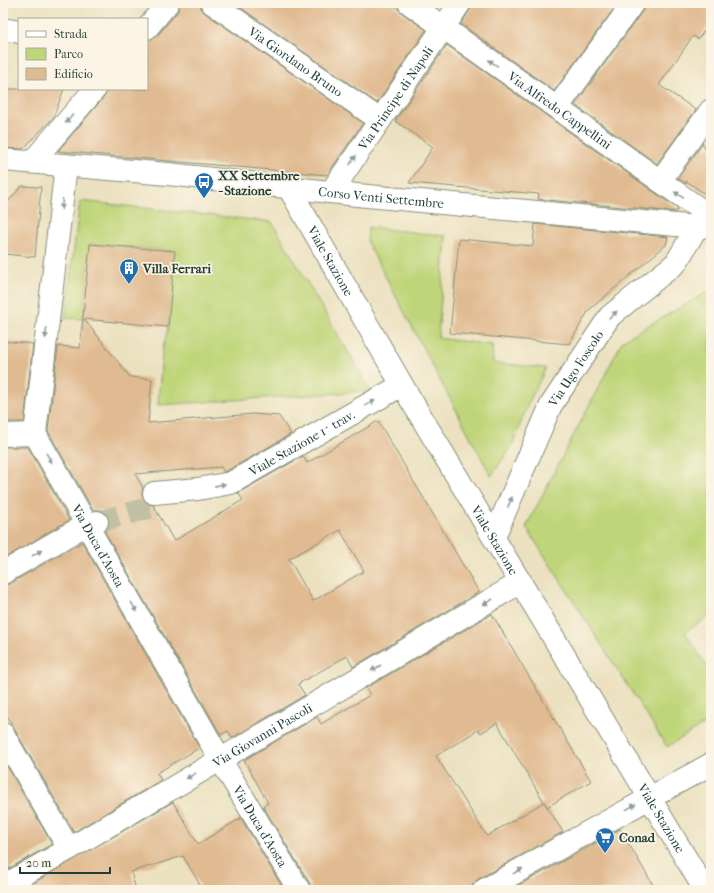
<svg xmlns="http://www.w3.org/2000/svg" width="714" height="893" font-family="'IM FELL French Canon',serif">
<rect width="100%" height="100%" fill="#fcf5e5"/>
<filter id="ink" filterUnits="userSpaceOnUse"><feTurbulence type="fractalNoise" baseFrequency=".025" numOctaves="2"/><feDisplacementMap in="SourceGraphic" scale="8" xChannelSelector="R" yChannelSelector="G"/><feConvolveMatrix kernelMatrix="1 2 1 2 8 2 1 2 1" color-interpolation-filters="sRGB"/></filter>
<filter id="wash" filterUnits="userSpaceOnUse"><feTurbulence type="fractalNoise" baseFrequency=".012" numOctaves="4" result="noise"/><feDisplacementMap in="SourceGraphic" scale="16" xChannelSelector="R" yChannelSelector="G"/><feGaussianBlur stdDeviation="0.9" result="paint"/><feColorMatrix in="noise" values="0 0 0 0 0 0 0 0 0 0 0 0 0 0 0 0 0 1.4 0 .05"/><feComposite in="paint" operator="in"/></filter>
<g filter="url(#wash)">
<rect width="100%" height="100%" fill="#ebe1c0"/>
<g fill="#bfd579" stroke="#6f8956">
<polygon points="80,201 272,222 371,391 158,405 162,352 168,327 174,251 90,244 83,319 65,318"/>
<polygon points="368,227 446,236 438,338 492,345 493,363 546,368 529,402 511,448 491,476 367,242"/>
<polygon points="711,290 711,349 708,351 711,356 711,615 685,632 711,673 711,720 667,747 526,527 623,340"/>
</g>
<g id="blocks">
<g fill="#e0ba90" fill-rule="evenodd">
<polygon points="180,3 200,3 201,9 205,13 363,123 327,175 58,151 104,97 108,89 147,89 147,40 157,36 178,11"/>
<polygon points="234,3 392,3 402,13 426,30 377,103"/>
<polygon points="472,3 618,3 554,91 461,24 470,10"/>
<polygon points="645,3 711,3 711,22 698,39 693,36 659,85 696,110 657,164 575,105 643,10"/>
<polygon points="447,45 678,209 676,212 538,199 539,194 409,183 433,147 395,121"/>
<polygon points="3,89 64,89 53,118 23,149 3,148"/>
<polygon points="703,143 705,149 711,147 711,198 686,181 686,184 678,178"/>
<polygon points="22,186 41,187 35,257 3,254 3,207"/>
<polygon points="535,224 668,237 666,245 589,310 569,344 450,333 459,239 533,246"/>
<path d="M90,244L175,251L168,327L84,319L130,377L152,379L148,423L253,414L279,416L291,434L227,471L224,472L221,467L135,474L143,488L142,494L144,500L148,504L153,505L174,541L243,500L238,493L303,456L307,463L378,421L479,592L353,667L347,656L298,684L305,695L232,738L228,731L221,735L105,532L109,526V519L107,514L101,510H93L48,431L58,346L80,348ZM340,530L364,571L313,601L289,559Z"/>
<polygon points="3,341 33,344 24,422 3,422"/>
<polygon points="3,447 28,447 69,520 3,559"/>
<polygon points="82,542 199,748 157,773 161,780 74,832 3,709 3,585 9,584"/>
<polygon points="492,614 591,781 547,807 497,723 481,733 478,730 436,756 487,836 544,802 563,832 478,879 473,884 472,890 311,890 310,884 263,806 268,803 244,760 317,717 321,724 370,695 366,688"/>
<polygon points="7,766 52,844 3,872 3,768"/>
<polygon points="173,802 198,844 241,818 284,890 203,890 183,856 131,872 136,890 21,890"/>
<polygon points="620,829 656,890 510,890 576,854"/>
</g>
</g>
</g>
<g filter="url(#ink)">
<use href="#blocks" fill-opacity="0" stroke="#858f7a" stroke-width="1"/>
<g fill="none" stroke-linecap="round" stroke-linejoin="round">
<polyline stroke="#c2c0a4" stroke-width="22" stroke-dasharray="22 11" stroke-linecap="butt" points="97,522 160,505"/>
<defs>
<g id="minor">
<path id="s1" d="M212,3L380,120"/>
<path id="s2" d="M409,3L711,217"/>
<polyline points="147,28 168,3"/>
<polyline points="3,29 19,32"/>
<polyline points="557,108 633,3"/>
<polyline points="32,162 95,89"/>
<path id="s3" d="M66,165L35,434L220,759L299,890"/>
<polyline points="660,181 711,110"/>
<path id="s4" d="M289,188L402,385L705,890"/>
<path id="s5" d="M331,192L460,3"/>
<polyline points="3,435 35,434"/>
<path id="s6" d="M154,493L198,489L231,483L402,385"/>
<path id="s7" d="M494,537L551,405L610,316L676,263L697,227"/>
<polyline points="3,573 87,524 97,522"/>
<polyline points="3,734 69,849"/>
<path id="s8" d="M3,886L69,849L521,582"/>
<polyline points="484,890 711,764"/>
</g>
<g id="tertiary">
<path id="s9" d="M3,160L168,174L357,195L697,227L711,226"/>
</g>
</defs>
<use href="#minor" stroke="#858f7a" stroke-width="24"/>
<use href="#tertiary" stroke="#858f7a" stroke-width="24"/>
<use href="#minor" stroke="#fff" stroke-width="22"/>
<use href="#tertiary" stroke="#fff" stroke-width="22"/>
</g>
<defs><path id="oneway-solid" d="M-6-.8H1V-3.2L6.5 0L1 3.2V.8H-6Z"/></defs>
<g fill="#8f9e9a">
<use href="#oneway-solid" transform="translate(493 63) rotate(-145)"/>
<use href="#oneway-solid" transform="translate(69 119) rotate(131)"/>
<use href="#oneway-solid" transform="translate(353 160) rotate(-56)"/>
<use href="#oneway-solid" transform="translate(679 195) rotate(-145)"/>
<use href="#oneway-solid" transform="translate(62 204) rotate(97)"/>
<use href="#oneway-solid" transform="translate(613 315) rotate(-45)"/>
<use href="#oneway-solid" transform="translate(46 333) rotate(97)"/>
<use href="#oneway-solid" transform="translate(370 403) rotate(-30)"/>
<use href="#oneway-solid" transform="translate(49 458) rotate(60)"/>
<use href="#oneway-solid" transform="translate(220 485) rotate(-11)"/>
<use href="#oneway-solid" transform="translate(510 502) rotate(-67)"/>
<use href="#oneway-solid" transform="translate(37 553) rotate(-30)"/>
<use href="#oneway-solid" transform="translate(488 602) rotate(150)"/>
<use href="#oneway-solid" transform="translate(134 607) rotate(60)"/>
<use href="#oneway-solid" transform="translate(376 668) rotate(150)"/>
<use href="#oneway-solid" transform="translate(191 776) rotate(149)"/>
<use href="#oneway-solid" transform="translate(631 807) rotate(-29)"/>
<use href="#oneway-solid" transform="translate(518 871) rotate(-29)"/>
</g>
</g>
<defs>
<symbol id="bus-pin" viewBox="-11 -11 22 30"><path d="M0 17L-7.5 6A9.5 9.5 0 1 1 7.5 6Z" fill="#1f6fb2" stroke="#fcf5e5"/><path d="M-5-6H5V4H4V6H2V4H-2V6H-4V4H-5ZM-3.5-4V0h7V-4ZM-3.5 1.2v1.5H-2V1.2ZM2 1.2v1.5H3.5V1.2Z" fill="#fff"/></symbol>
<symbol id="building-pin" viewBox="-11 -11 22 30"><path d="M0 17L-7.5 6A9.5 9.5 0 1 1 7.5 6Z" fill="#1f6fb2" stroke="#fcf5e5"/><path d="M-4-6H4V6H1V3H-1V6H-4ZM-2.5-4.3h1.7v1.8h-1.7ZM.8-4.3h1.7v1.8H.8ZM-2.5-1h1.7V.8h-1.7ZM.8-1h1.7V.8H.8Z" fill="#fff"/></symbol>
<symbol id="supermarket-pin" viewBox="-11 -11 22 30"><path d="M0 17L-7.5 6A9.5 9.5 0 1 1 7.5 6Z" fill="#1f6fb2" stroke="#fcf5e5"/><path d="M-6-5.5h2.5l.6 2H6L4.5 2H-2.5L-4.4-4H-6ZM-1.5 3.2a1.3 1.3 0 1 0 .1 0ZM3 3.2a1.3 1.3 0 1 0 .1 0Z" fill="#fff"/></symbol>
</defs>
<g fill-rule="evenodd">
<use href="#bus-pin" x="193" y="171" width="22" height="30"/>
<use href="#building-pin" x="118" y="257" width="22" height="30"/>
<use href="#supermarket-pin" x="594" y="826" width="22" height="30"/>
</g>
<g text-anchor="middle" stroke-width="3.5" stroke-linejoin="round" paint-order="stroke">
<g font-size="13" fill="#1f3d34" stroke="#fcf5e5">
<text dy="5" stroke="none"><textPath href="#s1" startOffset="102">Via Giordano Bruno</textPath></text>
<text dy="5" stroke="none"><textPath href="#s5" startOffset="114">Via Principe di Napoli</textPath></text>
<text dy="5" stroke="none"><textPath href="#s2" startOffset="185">Via Alfredo Cappellini</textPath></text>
<text dy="5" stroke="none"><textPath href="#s9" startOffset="380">Corso Venti Settembre</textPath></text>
<text dy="5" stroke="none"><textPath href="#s4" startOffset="84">Viale Stazione</textPath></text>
<text dy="5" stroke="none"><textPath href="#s7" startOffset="188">Via Ugo Foscolo</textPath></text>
<text dy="5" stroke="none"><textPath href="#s6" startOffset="159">Viale Stazione 1^ trav.</textPath></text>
<text dy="5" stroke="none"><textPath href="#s4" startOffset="408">Viale Stazione</textPath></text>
<text dy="5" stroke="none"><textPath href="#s3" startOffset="399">Via Duca d'Aosta</textPath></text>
<text dy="5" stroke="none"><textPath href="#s8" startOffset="300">Via Giovanni Pascoli</textPath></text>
<text dy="5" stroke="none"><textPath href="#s4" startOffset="732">Viale Stazione</textPath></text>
<text dy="5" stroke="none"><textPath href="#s3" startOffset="723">Via Duca d'Aosta</textPath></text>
</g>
<g font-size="13" font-weight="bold" fill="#1f3d34" stroke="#fcf5e5" text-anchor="start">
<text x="218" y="180">XX Settembre<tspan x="218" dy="15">- Stazione</tspan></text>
<text x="143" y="273">Villa Ferrari</text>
<text x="619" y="842">Conad</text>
</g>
</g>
<rect width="714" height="893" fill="none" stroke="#fcf5e5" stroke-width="16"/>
<rect x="18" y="18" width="130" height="72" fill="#fcf5e5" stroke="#a4ab9e"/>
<rect x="26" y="31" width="20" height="6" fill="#ffffff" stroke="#a4ab9e"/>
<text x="54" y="38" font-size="12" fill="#1f3d34">Strada</text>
<rect x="26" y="48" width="20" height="12" fill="#bfd579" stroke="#a4ab9e"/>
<text x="54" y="58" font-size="12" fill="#1f3d34">Parco</text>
<rect x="26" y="68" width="20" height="12" fill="#e0ba90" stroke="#a4ab9e"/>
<text x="54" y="78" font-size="12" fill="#1f3d34">Edificio</text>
<path d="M20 867v6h90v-6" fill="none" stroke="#1f3d34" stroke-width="2"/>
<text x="26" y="867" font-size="12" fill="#1f3d34" stroke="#fcf5e5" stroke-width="3" paint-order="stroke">20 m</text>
</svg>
